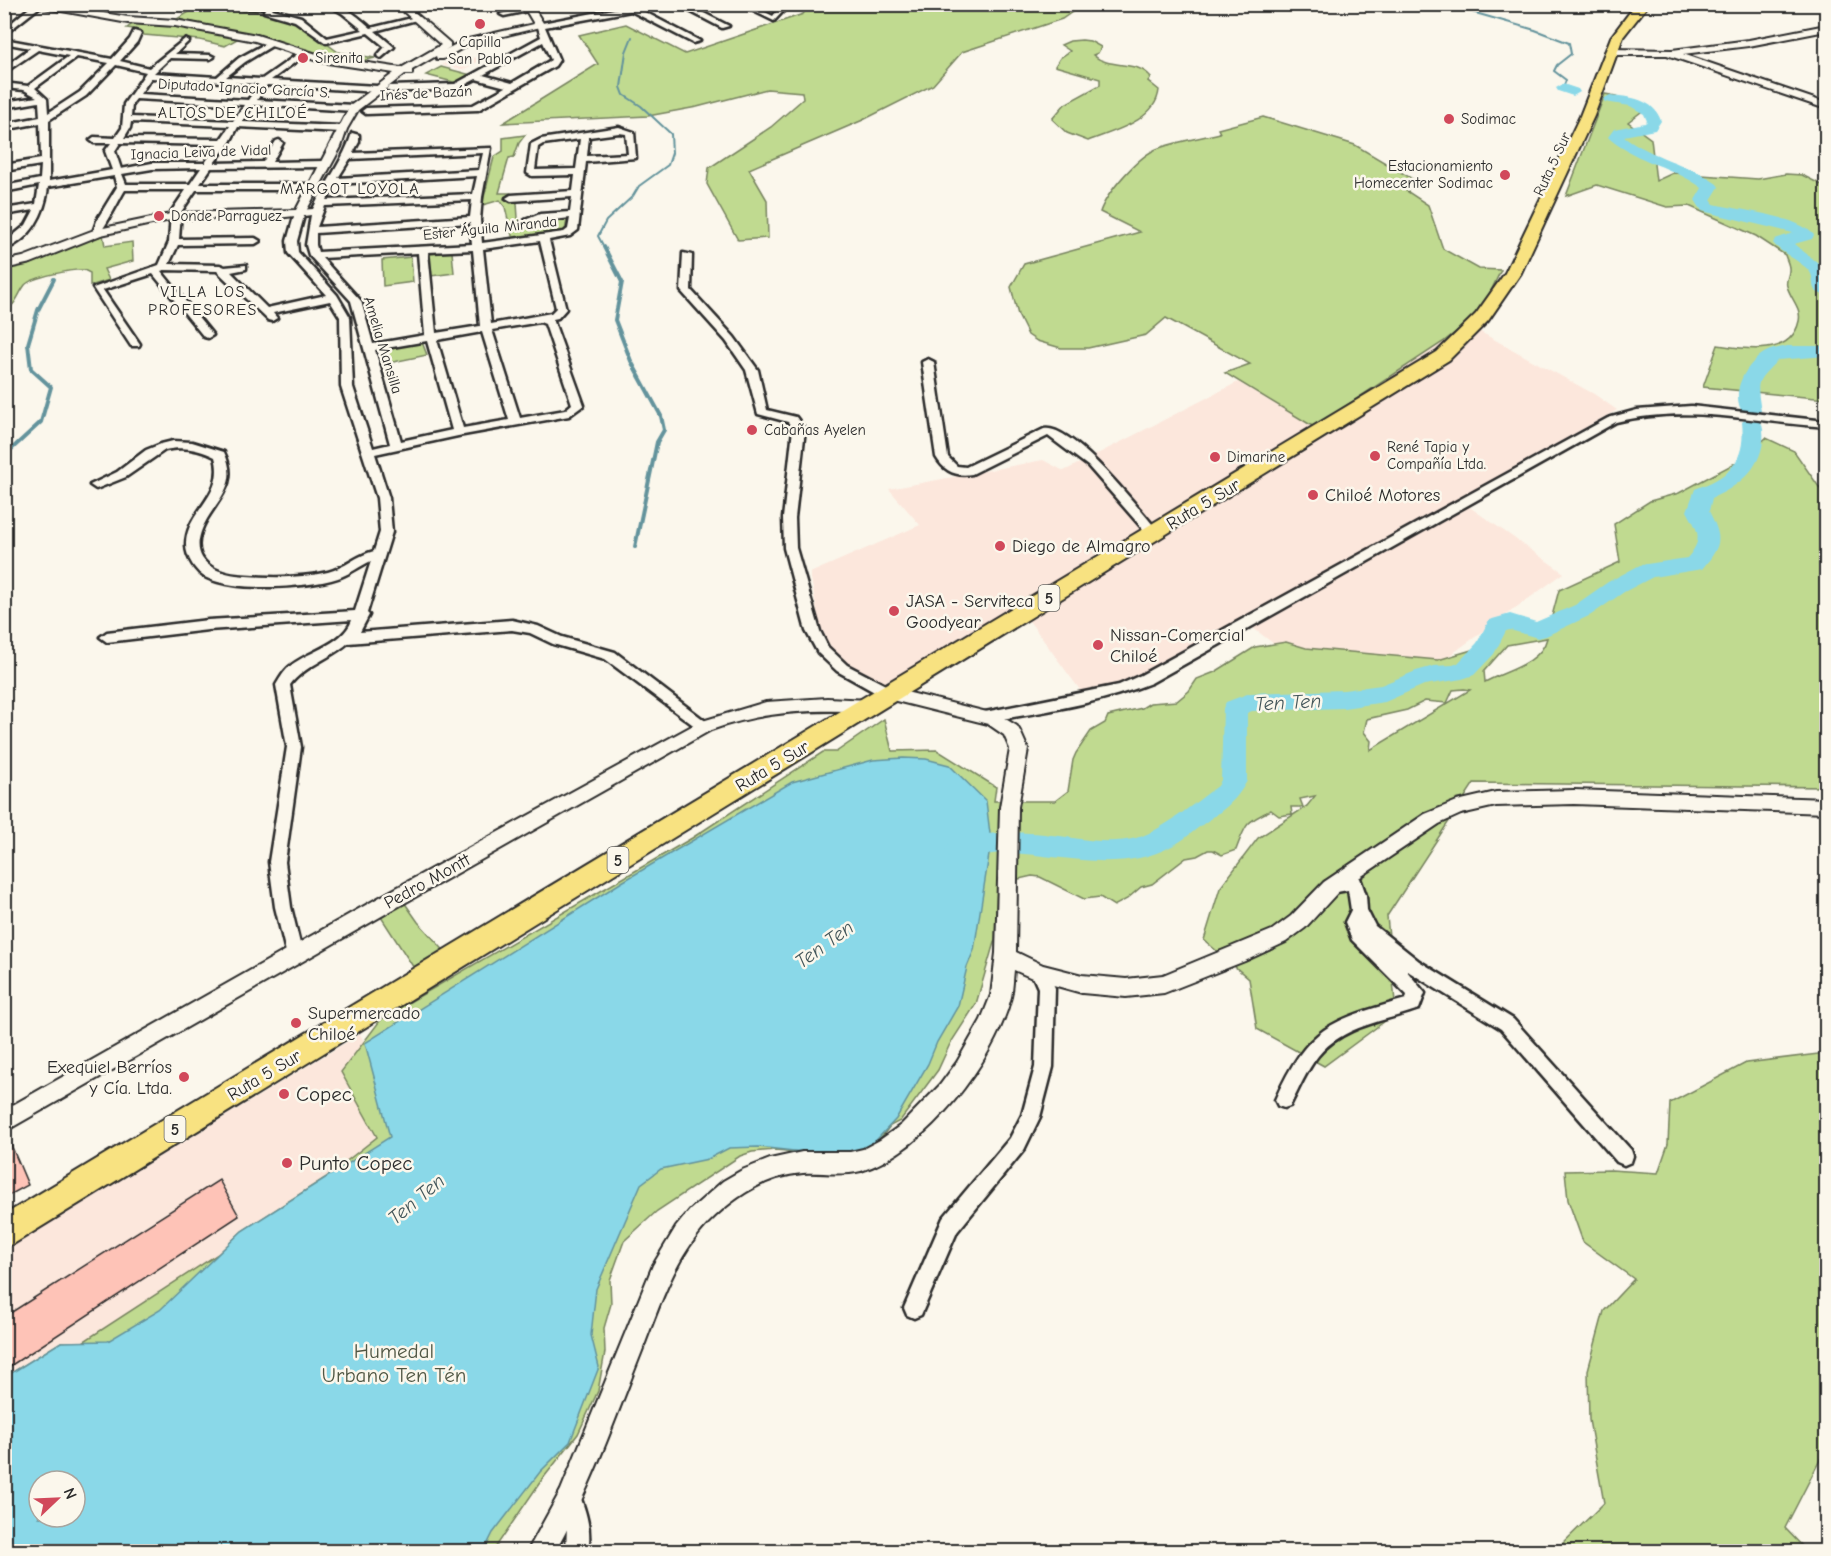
<svg xmlns="http://www.w3.org/2000/svg" width="1831" height="1556" font-family="'Comic Neue',sans-serif">
<rect width="100%" height="100%" fill="#fbf7ec"/>
<filter id="ink" filterUnits="userSpaceOnUse"><feTurbulence type="fractalNoise" baseFrequency=".0167" numOctaves="2"/><feDisplacementMap in="SourceGraphic" scale="12" xChannelSelector="R" yChannelSelector="G"/><feConvolveMatrix kernelMatrix="1 2 1 2 8 2 1 2 1" color-interpolation-filters="sRGB"/></filter>
<g filter="url(#ink)">
<g fill="#fce7dc">
<polygon points="458,55 483,59 463,70 442,65"/>
<polygon points="1466,324 1594,394 1617,410 1458,499 1564,573 1442,661 1278,647 1240,618 1153,671 1121,684 1083,694 1030,622 1010,611 885,684 849,668 828,649 819,622 810,573 920,525 889,489 1043,460 1064,471 1238,382 1314,427 1443,342"/>
<polygon points="360,1034 365,1043 391,1136 160,1310 108,1341 60,1342 5,1377 5,1251"/>
</g>
<g fill="#c0da90" stroke="#76825e" stroke-width="1.5" fill-rule="evenodd">
<polygon points="810,4 1082,5 1062,19 962,52 933,85 863,120 749,169 767,200 768,238 738,240 707,184 709,168 771,127 803,99 802,92 767,89 697,107 648,116 503,123 598,64 579,35 626,24 685,54 803,14"/>
<path d="M201,5H222L285,17L296,21L338,52L375,58C336,70 291,44 254,35C229,29 203,25 177,19Z"/>
<polygon points="138,20 244,35 225,46 200,40 144,35 140,30 127,28"/>
<path d="M1082,40L1090,41L1101,47L1098,53L1093,55C1110,70 1136,59 1151,77L1148,81L1159,90C1156,121 1113,131 1088,141L1067,133L1052,119L1065,104L1100,85V79L1055,66L1060,58L1070,51L1061,45L1070,41Z"/>
<polygon points="441,67 471,75 457,83 426,75"/>
<path d="M1605,94L1616,96L1645,109L1628,122L1651,139L1656,181L1673,173L1758,179L1786,174L1802,175L1826,187V399L1703,387L1718,345C1744,349 1791,358 1799,321C1802,308 1790,298 1787,286C1785,281 1790,274 1789,268C1789,264 1786,259 1785,255L1756,236L1689,206L1667,207L1597,185L1566,196Z"/>
<path d="M1263,117L1355,145L1421,184L1405,190L1428,205L1443,249L1479,269L1501,270L1486,301L1466,324L1443,342L1314,427L1225,373L1250,364L1166,318L1146,335L1088,348H1061L1037,341L1028,335L1018,315L1011,287L1024,264L1140,232L1100,212C1107,192 1139,155 1159,148C1178,141 1200,138 1220,133L1218,129Z"/>
<polygon points="525,135 519,143 514,157 509,158 499,193 510,193 504,199 517,203 518,218 522,223 563,217 567,220 565,231 513,240 505,207 500,200 483,205 483,201 494,157 503,151 503,138"/>
<path d="M103,235L105,246L132,242L133,261L104,269L109,280L90,286V273L84,270C73,269 32,277 25,285C18,294 16,306 5,310V269L31,262Z"/>
<polygon points="452,252 454,273 431,276 428,254"/>
<polygon points="411,257 413,282 383,286 382,260"/>
<polygon points="422,342 427,355 384,364 379,349"/>
<path d="M1766,438L1794,451L1826,497V787L1474,783L1387,916L1396,1013L1324,1066L1257,1029L1249,979L1204,940L1220,888L1258,838L1307,806L1315,796L1300,799L1303,807H1291L1292,814L1279,816L1271,810C1246,822 1246,823 1236,850L1222,855L1213,850H1208L1197,856L1186,858L1152,884L1141,887L1127,899L1114,906L1100,897L1084,899L1040,877L1032,876L997,884L995,939L976,1004L950,1044L938,1070L900,1121L890,1126L880,1139L830,1155L775,1150L752,1152L740,1156L657,1211L624,1241L610,1280L611,1304L604,1328L605,1352L598,1391L578,1434L541,1481L493,1551L5,1552V1377L61,1342H83L218,1254L242,1231L325,1178L377,1137L341,1072L382,1018L692,838L823,752H836L884,719L892,751L937,750L996,787L994,801H1055L1068,791L1073,760L1076,753L1091,731L1105,723L1108,716L1142,708L1150,703L1177,701L1189,691L1197,679L1215,672L1255,647L1286,642L1306,648L1438,660L1475,649L1493,632L1510,623L1524,624L1540,632L1548,631L1559,590L1620,562L1614,524L1650,501L1679,493L1741,460ZM1547,638C1541,664 1505,671 1485,682L1484,671L1507,645ZM1464,689L1470,690L1370,750L1371,741L1364,732L1367,719L1407,710L1425,701L1447,703L1453,690ZM39,1481H75V1517H39Z"/>
<polygon points="404,902 418,922 451,958 419,976 381,917"/>
<polygon points="1826,1053 1826,1457 1821,1458 1785,1528 1807,1551 1555,1551 1604,1503 1589,1420 1588,1370 1604,1311 1634,1279 1583,1242 1568,1200 1565,1171 1611,1170 1658,1173 1668,1144 1670,1103 1746,1063"/>
</g>
<path fill="#8ad8e8" stroke="#64939c" stroke-width="1.5" fill-rule="evenodd" d="M903,758L926,759L949,765L986,801L991,842L974,950L967,967L958,1006L937,1042L928,1064L896,1119L866,1151L830,1155L758,1147L729,1148L708,1159L661,1169L641,1184L596,1289L591,1335L599,1367L570,1442L540,1472L493,1533L484,1551L5,1552V1377L61,1342L108,1341L160,1310L242,1231L390,1137L365,1043L622,882L792,782L873,760ZM39,1481H75V1517H39Z"/>
<g fill="none" stroke-linecap="round" stroke-linejoin="round">
<g stroke="#64939c" stroke-width="2">
<polyline points="1475,4 1471,9 1472,12 1535,30 1569,43 1571,54 1557,65 1554,71 1566,80 1563,88"/>
<polyline points="605,249 598,236 606,221 633,196 639,186 668,165 672,153 671,134 641,106 624,95 621,87 626,52 632,37"/>
</g>
<g stroke="#64939c" stroke-width="4">
<polyline points="604,247 622,282 615,320 631,361 661,416 664,430 657,442 635,547"/>
<polyline points="4,456 41,422 51,387 31,369 28,344 38,310 54,279"/>
</g>
<g fill="#8ad8e8" fill-rule="evenodd">
<polygon points="1563,84 1578,89 1580,92 1573,96 1558,91 1556,88"/>
<path d="M1610,95C1631,97 1654,99 1661,121L1655,130L1624,136C1652,158 1688,163 1717,184L1719,187L1711,200L1714,204C1738,210 1800,216 1814,235L1812,239L1794,244L1826,269V295C1809,292 1815,285 1811,274C1807,264 1780,253 1773,243L1775,239L1793,233L1702,211L1695,200L1702,188C1674,167 1638,162 1611,140L1608,137L1614,129L1645,123L1647,121L1644,114L1630,106L1605,102L1603,99Z"/>
<path d="M1787,346H1826V356L1778,360C1756,382 1756,380 1761,411L1753,416L1759,418C1763,424 1764,433 1763,441C1760,470 1737,487 1712,498L1709,511C1723,539 1722,545 1702,569L1653,577L1624,592L1591,615L1546,636L1538,638L1510,630L1506,631L1494,654L1474,675L1462,679L1424,685L1385,702L1344,708L1252,711L1247,713V781C1234,804 1223,810 1202,825C1192,832 1183,841 1172,846C1121,874 1062,855 1006,853C987,852 966,863 949,857L945,850L949,843C981,832 1011,831 1044,834C1074,837 1106,846 1136,838C1166,829 1192,804 1218,786L1221,780L1223,708L1226,702L1250,693L1344,690L1381,685L1416,671L1434,666L1453,665L1458,663L1477,643L1489,620L1510,614L1536,622L1575,605L1608,582L1640,565L1687,558C1704,539 1698,531 1687,511L1695,489C1730,476 1746,462 1742,422L1750,417L1744,415C1729,394 1744,366 1764,353C1770,349 1780,348 1787,346Z"/>
</g>
</g>
<g fill="#fec3b7" stroke="#2b2b2b" stroke-width="1.5">
<polygon points="6,1133 28,1185 4,1198 4,1134"/>
<polygon points="219,1180 239,1216 4,1370 4,1317"/>
</g>
<g fill="none" stroke-linecap="round" stroke-linejoin="round">
<defs>
<g id="minor">
<polygon points="34,4 42,5 4,35 4,29"/>
<path d="M222,4H276L272,9L301,17L327,38L363,30L342,13L327,4C345,4 357,16 371,28L416,17L420,19L375,31L394,47L381,58L377,56L385,47L368,33L326,43L295,21L264,12L265,8L244,9Z"/>
<polygon points="542,4 560,4 504,16 500,14"/>
<path d="M640,4H658L639,9L700,41L693,43L631,11L545,27L559,60L555,66L478,110L366,114L362,111L366,108L473,105L506,87L476,79L457,89L390,92L386,89L390,86L455,84L541,37L537,24ZM543,42L551,60L512,83L483,75Z"/>
<polygon points="676,4 686,4 729,26 722,28"/>
<polygon points="739,4 749,4 773,16 782,4 790,4 774,21"/>
<path d="M134,31L141,33L137,42L120,61L149,68L185,39L189,41L175,54L210,55L214,57L210,59L170,58L154,73L217,77L239,58L272,40L276,42L275,44L245,62L226,77L262,79L302,51L306,53L305,55L271,80L377,86L381,89L377,92L267,85L257,100L354,105L358,108L354,111L253,105L242,122L342,126L346,129L342,132L238,127L230,142L214,163L263,162L276,141L279,140L283,143L272,162L325,161L330,164L325,167L211,168L200,184H312L317,187L312,190H196L181,212L179,239L255,238L260,241L255,244L178,245L169,264L220,265L225,267L246,265V269L231,272L267,308L326,295L288,253L287,241L295,213L300,210L313,209C325,183 344,160 352,133L359,135V142L353,153L491,148L482,197L480,220L482,243L564,232L568,229L570,218L530,223L525,220L540,214L570,212L572,197L511,201L506,198L511,195L573,191L575,175L532,176L527,173L531,144L541,139L619,127L634,132L636,158L586,162L578,230L570,236L549,240L566,309L558,318L553,319L584,405L569,416L458,436L375,454L389,498L392,532L367,613L369,615L360,632L512,620L538,626L562,637L615,652L712,726L705,731L700,730L605,659L553,644L530,633L512,630L348,643C330,659 304,666 290,685L301,747L285,862L291,907L303,956L301,961L295,963L289,961L287,956L275,907L269,862L287,747L276,685C279,680 283,673 287,669C303,652 343,646 352,620L208,630L107,642L100,637L107,632L208,620L355,611L371,561C360,566 350,574 338,578C307,588 237,592 207,578C196,573 186,557 186,545C186,510 226,496 215,457C199,449 182,446 165,450L126,477L96,489L90,485L117,472L146,450L161,444L173,441L192,442L224,452C229,462 231,473 228,483C224,496 214,507 207,519C185,557 209,574 246,576C273,578 302,578 328,572C345,568 357,555 374,551L380,532L377,498L341,387L340,317L330,301L273,313L277,318L272,321L268,320L217,271L164,270L161,271L213,335L208,338L204,337L153,274L103,290L140,344L139,346H131L93,288L159,265L169,242L171,212L186,190H125C120,198 103,232 98,235L93,232L98,218L117,187L114,176L48,187C45,214 31,240 4,250V243L26,225L34,210L4,215V209L36,204L39,185L4,192V186L40,179L41,165L4,171V165L41,159L40,123L4,130V124L40,117L39,102L4,108V102L37,97L24,90L4,88V83L28,86L69,56L38,50L4,73V67L30,48L4,43V39L112,59L130,39ZM77,57L109,63L80,92L48,113L47,99L35,88ZM116,65L146,72L124,104L122,128L115,138L94,137L90,140L94,143H111L105,151L112,170L49,181V120L86,96ZM151,78L259,84L248,100L140,94ZM136,99L245,105L233,121L131,117L132,104ZM131,122L230,126L221,139L124,138L130,128ZM619,133L626,134L628,154L587,156L589,137ZM580,139L576,169L535,170L538,147L543,144ZM120,143L217,145L205,163H152L121,169L115,151ZM483,153L479,170L338,178L350,159ZM201,168L190,184H126L122,174L152,169ZM477,176L473,194L327,200L335,184ZM472,200L470,217L317,227L325,206ZM311,215L306,245L309,255L351,301L390,444L373,448L353,387L350,317L337,295L298,252L297,241L304,216ZM470,223L472,244L318,252L316,245V233ZM540,241L556,308L551,313L491,324L483,249ZM473,250L480,326L436,333L428,252ZM418,253L425,335L373,344L361,301L322,258ZM540,322L545,324L572,404L565,410L520,418L492,330ZM482,332L509,420L463,428L437,340ZM427,341L452,430L401,441L375,350Z"/>
<polygon points="683,253 692,255 691,290 734,337 758,370 767,410 796,417 805,429 795,518 796,548 820,631 828,647 847,665 895,690 897,694 895,698 885,698 837,671 818,653 806,631 784,548 783,518 793,429 788,422 758,414 746,370 726,341 681,291"/>
<path d="M928,359L934,362L948,457L957,466L966,467L1044,429C1072,423 1140,510 1158,531L1160,534L1158,537H1150L1088,466L1048,436L972,474C956,477 944,471 936,457L922,362Z"/>
<path d="M1691,406L1826,421V427C1755,422 1687,404 1616,422L1151,683C1099,704 1041,712 985,722L978,717L985,712L1119,685L1141,675L1608,418L1637,410Z"/>
<path d="M1354,877L1360,878L1366,895L1367,910L1375,926L1419,961L1513,1019L1631,1150L1633,1156L1631,1162L1624,1165L1617,1162L1501,1029L1406,970L1425,993L1419,1009C1385,1021 1342,1026 1318,1056C1306,1071 1299,1089 1290,1106L1284,1108L1278,1106L1275,1100C1308,1026 1331,1020 1406,999L1407,995L1352,940L1345,922L1351,910L1348,890L1331,893L1325,892L1323,887L1325,882Z"/>
<polygon points="1039,965 1045,967 1055,988 1053,1067 1040,1117 1024,1150 957,1232 921,1315 914,1318 907,1315 904,1308 943,1218 1010,1138 1022,1115 1035,1067 1038,988 1031,972 1033,967"/>
<path d="M570,1488L578,1491C586,1511 592,1530 588,1552H566L567,1525L559,1499L562,1491Z"/>
</g>
<g id="tertiary">
<polygon points="23,4 48,4 128,17 175,20 257,35 323,56 401,68 441,45 395,4 405,4 450,43 450,47 445,50 464,40 534,24 525,9 530,4 541,4 535,10 545,26 470,44 443,59 437,59 436,56 412,70 412,74 405,74 358,110 347,129 341,147 304,215 277,218 175,219 101,235 31,263 4,269 4,261 23,257 94,230 175,213 296,210 350,106 394,73 321,62 255,41 175,26 128,23"/>
<polygon points="1826,25 1826,31 1749,46 1683,54 1826,103 1826,109 1667,55 1610,55 1605,52 1610,49 1672,50 1749,40"/>
<path d="M890,688L999,715L1017,726L1020,731L1028,749L1018,807L1016,952L1043,965L1082,975L1126,979L1163,975L1272,930L1291,916L1324,882L1425,814L1457,801L1496,792L1574,790L1826,799V813L1574,804L1496,806L1461,814L1439,824L1338,892L1305,928L1286,942L1245,961L1164,993L1126,997L1082,993L1039,981L1014,970C1013,979 1013,988 1011,997C995,1061 926,1151 861,1171C842,1176 822,1172 803,1173C765,1176 734,1197 708,1223C674,1259 659,1307 642,1351C615,1419 591,1488 555,1552H527L561,1490L653,1265L676,1227L690,1210L723,1181L742,1170L770,1159L802,1152H850L863,1149L880,1140L901,1125L940,1085L957,1062L981,1020L991,995L996,953L1000,807L1010,749L1004,735L988,724L884,698L881,694L884,690Z"/>
<path d="M827,698L870,700L876,702L879,706L876,710L870,712C815,709 763,711 711,730L401,905L4,1132V1110L387,893L699,722L766,702Z"/>
</g>
<polygon id="trunk" points="1636,4 1649,4 1623,37 1594,116 1521,273 1488,321 1449,360 15,1243 4,1247 4,1215 1437,352 1476,314 1505,273 1580,116 1611,37"/>
</defs>
<use href="#minor" stroke="#2b2b2b" stroke-width="5"/>
<use href="#tertiary" stroke="#2b2b2b" stroke-width="4"/>
<use href="#trunk" stroke="#2b2b2b" stroke-width="4"/>
<use href="#minor" fill="#fbf7ec" fill-rule="evenodd"/>
<use href="#tertiary" fill="#fbf7ec" fill-rule="evenodd"/>
<use href="#trunk" fill="#f8e281" fill-rule="evenodd"/>
</g>
</g>
<g fill="#d1495b" stroke="#fbf7ec" stroke-width="2">
<circle cx="480" cy="24" r="6"/>
<circle cx="303" cy="58" r="6"/>
<circle cx="1449" cy="119" r="6"/>
<circle cx="1505" cy="175" r="6"/>
<circle cx="159" cy="216" r="6"/>
<circle cx="752" cy="430" r="6"/>
<circle cx="1375" cy="456" r="6"/>
<circle cx="1215" cy="457" r="6"/>
<circle cx="1313" cy="495" r="6"/>
<circle cx="1000" cy="546" r="6"/>
<circle cx="894" cy="611" r="6"/>
<circle cx="1098" cy="645" r="6"/>
<circle cx="296" cy="1023" r="6"/>
<circle cx="184" cy="1077" r="6"/>
<circle cx="284" cy="1094" r="6"/>
<circle cx="287" cy="1163" r="6"/>
</g>
<g text-anchor="middle" stroke-width="5" stroke-linejoin="round" paint-order="stroke">
<g font-size="15" fill="#2b2b2b" stroke="#fbf7ec" text-anchor="start">
<text x="480" y="47" text-anchor="middle">Capilla<tspan x="480" dy="17">San Pablo</tspan></text>
<text x="315" y="63">Sirenita</text>
<text x="1461" y="124">Sodimac</text>
<text x="1493" y="171" text-anchor="end">Estacionamiento<tspan x="1493" dy="17">Homecenter Sodimac</tspan></text>
<text x="171" y="221">Donde Parraguez</text>
<text x="764" y="435">Cabañas Ayelen</text>
<text x="1387" y="452">René Tapia y<tspan x="1387" dy="17">Compañía Ltda.</tspan></text>
<text x="1227" y="462">Dimarine</text>
</g>
<g font-size="15" fill="#2b2b2b" stroke="#fbf7ec">
<text transform="translate(244 88) rotate(3)" y="5">Diputado Ignacio García S.</text>
<text transform="translate(426 93) rotate(-3)" y="5">Inés de Bazán</text>
<text transform="translate(201 152) rotate(-2)" y="5">Ignacia Leiva de Vidal</text>
<text transform="translate(1552 164) rotate(-65)" y="5">Ruta 5 Sur</text>
<text transform="translate(490 228) rotate(-6)" y="5">Ester Águila Miranda</text>
<text transform="translate(383 345) rotate(73)" y="5">Amelia Mansilla</text>
</g>
<g font-size="16" letter-spacing="1.5" fill="#2b2b2b" stroke="#fbf7ec">
<text x="233" y="118">ALTOS DE CHILOÉ</text>
<text x="350" y="194">MARGOT LOYOLA</text>
<text x="203" y="297">VILLA LOS<tspan x="203" dy="18">PROFESORES</tspan></text>
</g>
<g fill="#fbf7ec" stroke="#696865" stroke-width="1.5">
<rect x="1038.5" y="585" width="21" height="26" rx="4.5"/>
<rect x="607.5" y="847" width="21" height="26" rx="4.5"/>
<rect x="164.5" y="1116" width="21" height="26" rx="4.5"/>
</g>
<g font-size="16" font-weight="bold" fill="#2b2b2b">
<text x="1049" y="604">5</text>
<text x="618" y="866">5</text>
<text x="175" y="1135">5</text>
</g>
<g font-size="18" fill="#2b2b2b" stroke="#fbf7ec" text-anchor="start">
<text x="1325" y="501">Chiloé Motores</text>
<text x="1012" y="552">Diego de Almagro</text>
<text x="906" y="607">JASA - Serviteca<tspan x="906" dy="21">Goodyear</tspan></text>
<text x="1110" y="641">Nissan-Comercial<tspan x="1110" dy="21">Chiloé</tspan></text>
<text x="308" y="1019">Supermercado<tspan x="308" dy="21">Chiloé</tspan></text>
<text x="172" y="1073" text-anchor="end">Exequiel Berríos<tspan x="172" dy="21">y Cía. Ltda.</tspan></text>
</g>
<g font-size="18" fill="#2b2b2b" stroke="#fbf7ec">
<text transform="translate(1203 504) rotate(-31)" y="6">Ruta 5 Sur</text>
<text transform="translate(772 766) rotate(-31)" y="6">Ruta 5 Sur</text>
<text transform="translate(427 881) rotate(-29)" y="6">Pedro Montt</text>
<text transform="translate(264 1075) rotate(-31)" y="6">Ruta 5 Sur</text>
</g>
<g font-size="20" font-style="italic" fill="#43565a" stroke="#fbf7ec">
<text transform="translate(1288 702) rotate(-3)" y="7">Ten Ten</text>
<text transform="translate(824 944) rotate(-36)" y="7">Ten Ten</text>
<text transform="translate(416 1199) rotate(-40)" y="7">Ten Ten</text>
</g>
<g font-size="21" fill="#2b2b2b" stroke="#fbf7ec" text-anchor="start">
<text x="296" y="1101">Copec</text>
<text x="299" y="1170">Punto Copec</text>
</g>
<g font-size="21" fill="#505744" stroke="#fbf7ec">
<text x="394" y="1358">Humedal<tspan x="394" dy="24">Urbano Ten Tén</tspan></text>
</g>
</g>
<rect width="1831" height="1556" fill="none" stroke="#fbf7ec" stroke-width="24"/>
<rect x="12" y="12" width="1807" height="1532" fill="none" stroke="#2b2b2b" stroke-width="2" filter="url(#ink)"/>
<g transform="translate(57 1499) rotate(67)"><circle r="28" fill="#fbf7ec" stroke="#a8a59f" stroke-width="1.5"/>
<path d="M0-4.5L10 22L0 15L-10 22Z" fill="#d1495b"/>
<text y="-9" font-size="16" font-weight="bold" text-anchor="middle" fill="#2b2b2b">N</text>
</g>
</svg>
